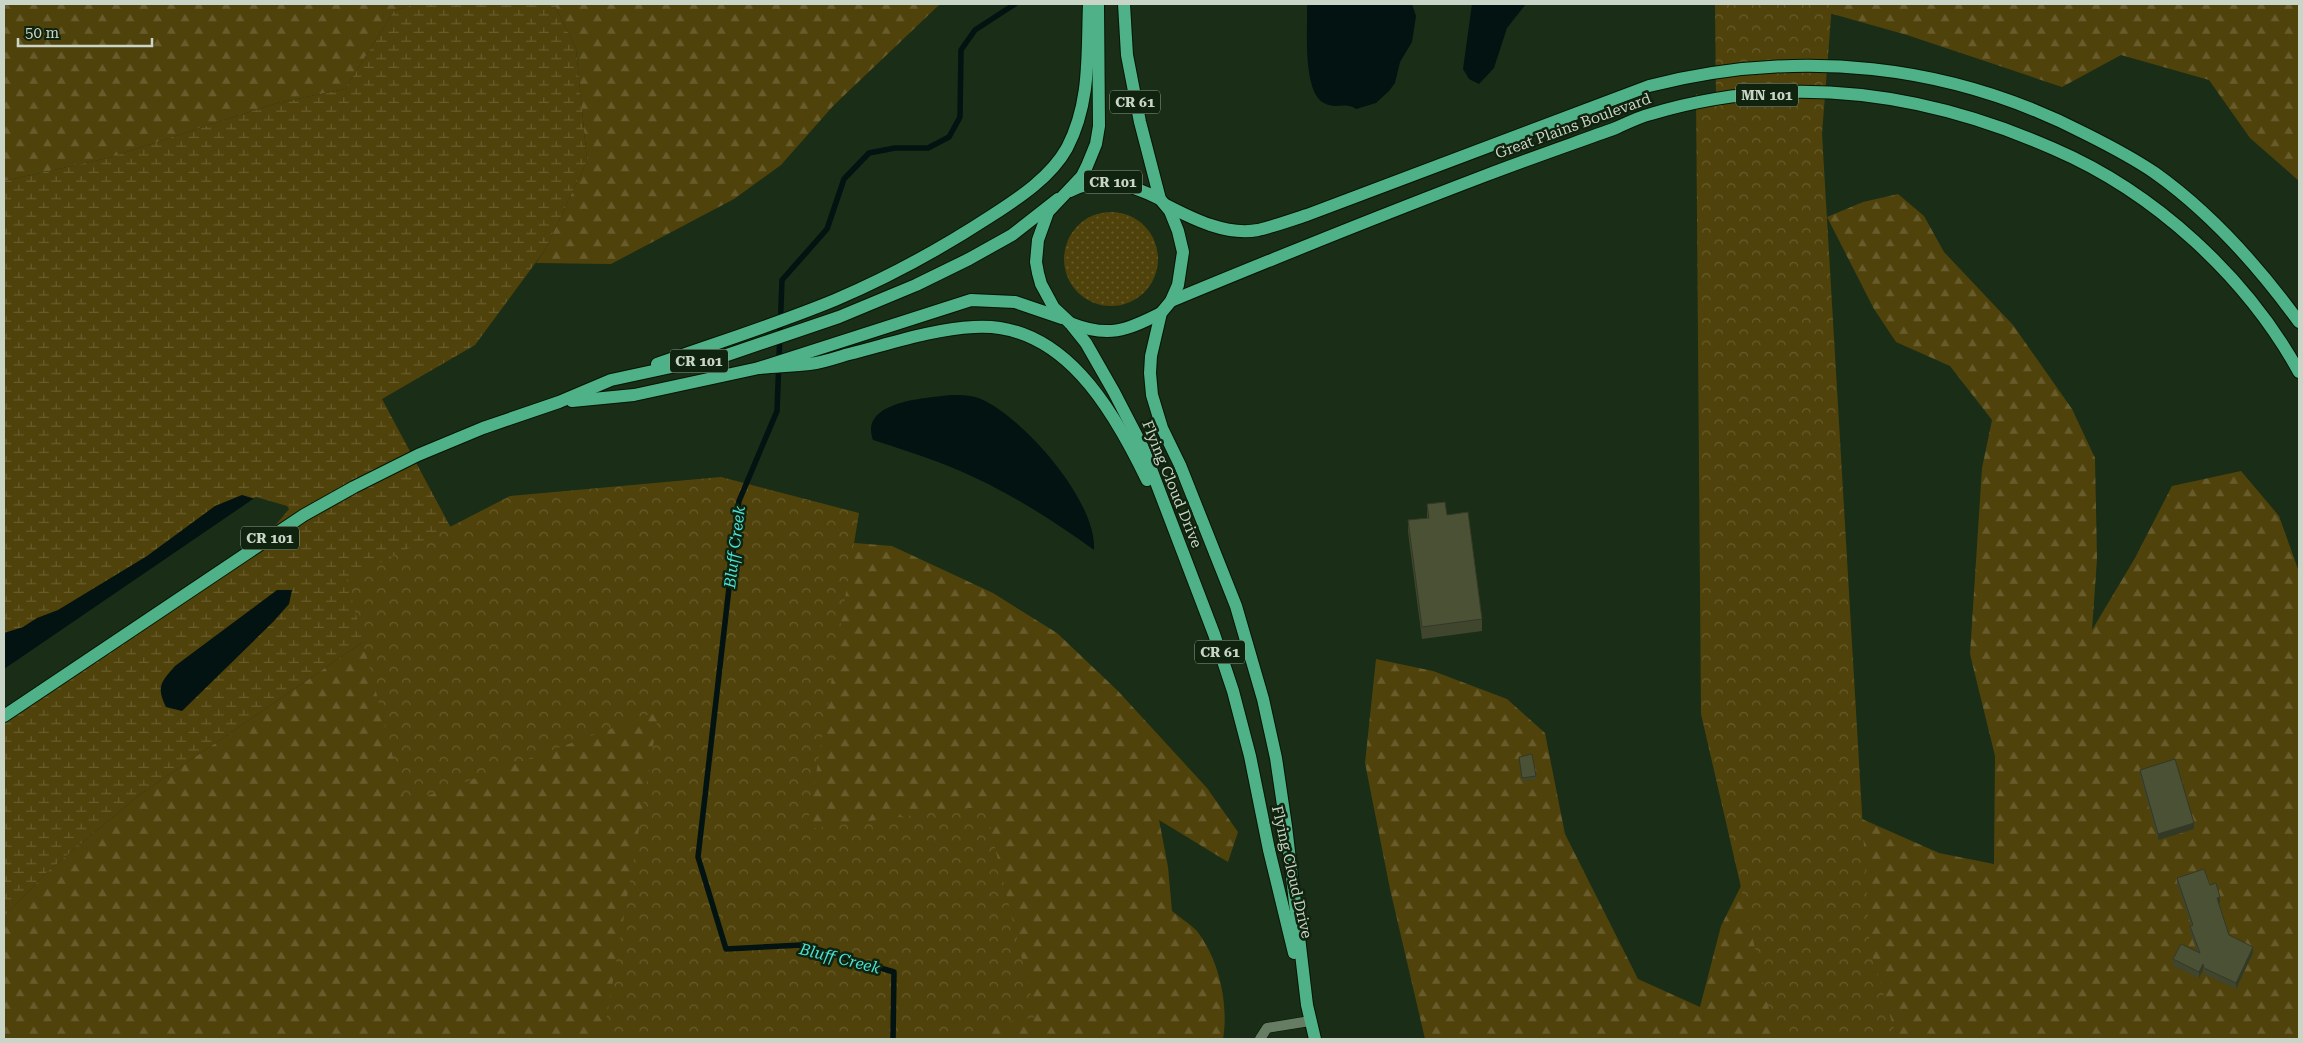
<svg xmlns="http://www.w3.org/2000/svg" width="2303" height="1043" font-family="'Roboto Serif',serif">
<defs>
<pattern id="grass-dots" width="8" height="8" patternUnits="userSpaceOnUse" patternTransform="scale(1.25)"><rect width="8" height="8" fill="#50420b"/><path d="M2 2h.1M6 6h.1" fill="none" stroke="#685c2d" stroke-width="1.8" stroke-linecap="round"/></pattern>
<pattern id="forest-firs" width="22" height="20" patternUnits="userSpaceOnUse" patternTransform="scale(1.25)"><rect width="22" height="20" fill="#50420b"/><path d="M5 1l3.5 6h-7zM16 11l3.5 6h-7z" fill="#685c2d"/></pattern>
<pattern id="wetland-marsh" width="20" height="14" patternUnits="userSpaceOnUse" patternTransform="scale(1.25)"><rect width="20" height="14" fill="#50420b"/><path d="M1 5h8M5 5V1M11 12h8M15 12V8" fill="none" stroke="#685c2d"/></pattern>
<pattern id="park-crowns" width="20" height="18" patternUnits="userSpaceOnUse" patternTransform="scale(1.25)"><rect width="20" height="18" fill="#50420b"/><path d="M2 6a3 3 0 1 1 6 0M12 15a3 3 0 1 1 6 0" fill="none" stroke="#685c2d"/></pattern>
</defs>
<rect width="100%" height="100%" fill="#1a2d17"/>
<circle fill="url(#grass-dots)" cx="1111" cy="259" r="47"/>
<g fill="url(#forest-firs)">
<polygon points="4,4 416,4 394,11 345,89 277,103 108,158 4,181"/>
<polygon points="554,4 940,4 833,106 781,165 734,199 611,264 536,263 545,250 587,161 576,48"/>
<polygon points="1797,4 2299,4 2299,181 2250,138 2209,80 2121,55 2062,87 1907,35"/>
<polygon points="1898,194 1924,216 1944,252 2013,325 2072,409 2095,458 2097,559 2092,630 2135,558 2172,486 2241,471 2279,516 2299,572 2299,1039 1425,1039 1390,889 1365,763 1376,659 1433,671 1507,699 1545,733 1565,834 1638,979 1700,1007 1721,926 1761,846 1862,819 1939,853 1994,864 1995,756 1970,654 1982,468 1992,420 1950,366 1896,342 1874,309 1827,217 1863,202"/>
<path d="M680,529L892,546L993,593L1057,633L1118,691L1207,788L1238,832L1228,862L1159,820L1168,867L1172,911C1179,917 1189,923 1196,930C1219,958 1229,1005 1223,1039H4V917L47,872L138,796L411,609Z"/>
</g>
<polygon fill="url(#wetland-marsh)" points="416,4 554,4 576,48 587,161 545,250 475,345 382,399 459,543 411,609 138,796 47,872 4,917 4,181 108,158 277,103 345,89 394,11"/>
<g fill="url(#park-crowns)">
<polygon points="1715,4 1832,4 1822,134 1870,949 1897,1039 1776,1039 1701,714 1696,94 1716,100"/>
<polygon points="721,477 859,513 807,829 985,806 1036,1017 978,1027 981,1039 603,1039 659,711 405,804 347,580 510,496"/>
</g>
<g fill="#021311">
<path d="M1307,4H1412L1416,16L1412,42L1400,62L1395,83L1389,91L1376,103L1356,109C1346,101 1336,110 1324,103C1302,91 1308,27 1307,4Z"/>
<polygon points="1472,4 1526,4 1507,28 1494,68 1479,84 1469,79 1463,69"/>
<path d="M951,395C961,395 973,395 981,399C1024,418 1097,501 1094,550C1046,515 994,483 938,462C917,454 895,447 873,440C859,401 926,398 951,395Z"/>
<polygon points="242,495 287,509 4,717 4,633 23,627 37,618 58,610 147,556 215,506"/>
<path d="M277,590H292L289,604L273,622L182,711L166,707C156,687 161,682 175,666Z"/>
</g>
<polygon fill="#1a2d17" points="256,497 287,506 289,509 259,545 4,719 4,669"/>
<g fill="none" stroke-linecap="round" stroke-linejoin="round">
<polyline stroke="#021311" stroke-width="5.5" points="893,1039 894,972 802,945 726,949 698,857 739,501 777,411 782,280 827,229 844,179 869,153 895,148 928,148 949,137 960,117 961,50 975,30 1015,4"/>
<defs>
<polyline id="service" points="1260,1039 1267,1028 1310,1021"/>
<g id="primary">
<polyline points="1098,4 1099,126 1096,144 1087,166 1082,176 1048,212 1038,240 1036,262 1038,273 1041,284 1054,308 1070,323 1086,343 1114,392 1143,448 1214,634 1233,691 1250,756 1269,850 1294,953"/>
<polyline points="1124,4 1127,55 1140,122 1160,199 1170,211 1178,231 1183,252 1178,285 1171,301 1161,313 1151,356 1150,373 1152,395 1162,428 1180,465 1236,606 1263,699 1276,758 1286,826 1307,1005 1315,1039"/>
<path d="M1070,191C1103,175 1129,184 1160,199"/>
<path d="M1166,205C1193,219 1227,236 1258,230C1275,226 1291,220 1307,215L1649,86C1799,48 1949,63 2086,134C2110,146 2133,158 2155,173C2211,213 2259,267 2299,322"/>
<path d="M1171,301C1275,258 1379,216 1484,176C1528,159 1572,144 1616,128C1627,123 1639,117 1651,114C1788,73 1925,92 2054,149C2154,192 2246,276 2299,372"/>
<path d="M1070,323C1108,338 1126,331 1161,313"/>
<path d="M657,364C716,343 777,324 835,300C889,277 942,248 991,216C1019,198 1051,177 1067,148C1091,102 1087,54 1089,4"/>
<path d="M759,368C778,366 797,366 816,363C827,361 838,357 849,354C889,344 932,329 974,327C1063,321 1114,411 1147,480"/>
<polyline points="572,401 634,395 759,368 971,300 1015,302 1062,318"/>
<polyline points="4,716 304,515 354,487 418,455 483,428 559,402 611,380 727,355 839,317 916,285 969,259 1012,235 1058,199"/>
</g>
</defs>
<use href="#service" stroke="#041503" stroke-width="11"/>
<use href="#primary" stroke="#041503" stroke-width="14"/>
<use href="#service" stroke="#667c63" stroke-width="10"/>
<use href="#primary" stroke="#4fb188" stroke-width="12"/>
</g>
<g fill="#40462e">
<polygon points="1427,504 1447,515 1482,619 1482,631 1422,639 1408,532 1408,520 1427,518"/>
<polygon points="1519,757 1536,776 1536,779 1522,781"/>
<polygon points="2140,770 2194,829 2158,840 2140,776"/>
<polygon points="2177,878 2210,885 2220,903 2219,904 2229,935 2253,953 2236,989 2204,974 2203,970 2199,978 2173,966 2173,959 2197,952 2190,932 2190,926 2191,925 2177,884"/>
</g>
<g fill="#343925">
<polygon points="2194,823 2194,829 2158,840 2158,834"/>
<polygon points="2220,897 2220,903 2217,904 2217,898"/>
<polygon points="2253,947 2253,953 2236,989 2236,983"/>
<polygon points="2203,964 2203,970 2199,978 2199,972"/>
</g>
<g fill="#4b5135" stroke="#343925">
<polygon points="1445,502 1447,515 1468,512 1482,619 1422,627 1408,520 1429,518 1427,504"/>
<polygon points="1532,754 1536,776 1522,778 1519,757"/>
<polygon points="2175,759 2194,823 2158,834 2140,770"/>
<polygon points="2204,869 2210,885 2216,883 2220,897 2217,898 2229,935 2253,947 2236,983 2204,968 2203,964 2199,972 2173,959 2181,944 2200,953 2190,926 2193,925 2177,878"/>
</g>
<g text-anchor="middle" stroke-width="5" stroke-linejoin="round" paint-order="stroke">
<g fill="#10230e" stroke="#92a090" stroke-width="1">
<rect x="1736" y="83.5" width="62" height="23" rx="4"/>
<rect x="1110" y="90.5" width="50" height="23" rx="4"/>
<rect x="1084" y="170.5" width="58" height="23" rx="4"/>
<rect x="670" y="349.5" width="58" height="23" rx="4"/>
<rect x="241" y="526.5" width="58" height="23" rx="4"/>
<rect x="1195" y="640.5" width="50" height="23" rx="4"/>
</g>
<g font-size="14" font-weight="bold" fill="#c9d5c7">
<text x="1767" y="100">MN 101</text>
<text x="1135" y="107">CR 61</text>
<text x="1113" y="187">CR 101</text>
<text x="699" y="366">CR 101</text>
<text x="270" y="543">CR 101</text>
<text x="1220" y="657">CR 61</text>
</g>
<g font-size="15" fill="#c9d5c7" stroke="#10230e">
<text transform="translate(1573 126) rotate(-20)" y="5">Great Plains Boulevard</text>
<text transform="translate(1172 484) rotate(68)" y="5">Flying Cloud Drive</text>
<text transform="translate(1292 872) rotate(77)" y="5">Flying Cloud Drive</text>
</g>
<g font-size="16" font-style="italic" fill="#48e2d8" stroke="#10230e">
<text transform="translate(734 547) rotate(-83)" y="6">Bluff Creek</text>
<text transform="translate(840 958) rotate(14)" y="6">Bluff Creek</text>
</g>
</g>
<rect width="2303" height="1043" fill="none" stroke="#c9d5c7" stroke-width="10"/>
<path d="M18 38v8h134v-8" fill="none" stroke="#c9d5c7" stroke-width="2.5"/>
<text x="25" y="38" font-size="15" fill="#c9d5c7" stroke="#10230e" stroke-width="4" paint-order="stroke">50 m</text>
</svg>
